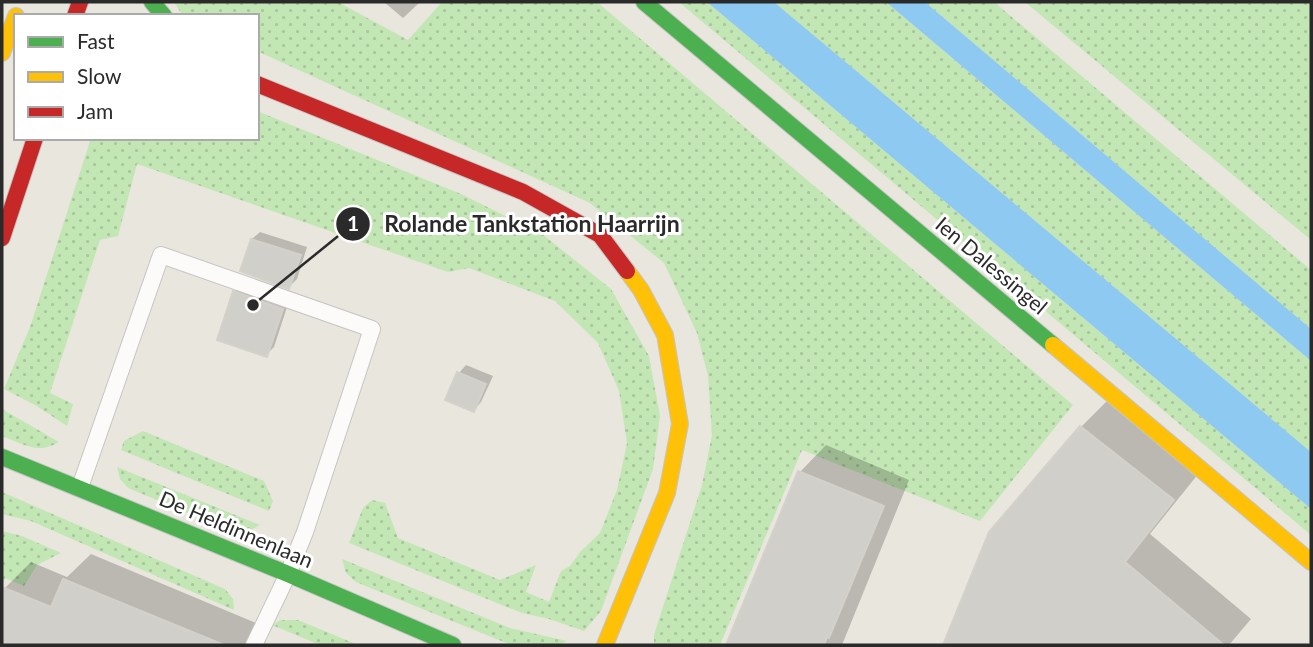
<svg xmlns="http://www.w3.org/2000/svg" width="1313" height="647" font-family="Lato,sans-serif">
<defs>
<pattern id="grass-dots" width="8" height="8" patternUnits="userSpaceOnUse" patternTransform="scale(1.75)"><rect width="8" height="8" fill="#c2e7b4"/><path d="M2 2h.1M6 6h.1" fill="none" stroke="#a7c69b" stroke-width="1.8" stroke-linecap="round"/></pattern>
</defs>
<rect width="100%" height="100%" fill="#e9e6de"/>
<g fill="url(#grass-dots)">
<polygon points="174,2 338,2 408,40 442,2 597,2 1073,405 980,521 802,450 720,645 654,645 654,635 702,485 712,435 708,376 697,333 664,263 590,203 257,51 257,16 186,16 181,13"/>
<polygon points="679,2 707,2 1311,509 1311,535"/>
<polygon points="774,2 886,2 1311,361 1311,452"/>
<polygon points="925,2 994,2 1311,270 1311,329"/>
<polygon points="1025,2 1311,2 1311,240"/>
<polygon points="257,111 461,194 542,234 611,289 649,356 660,416 653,469 601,611 584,631 549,619 522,613 349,543 363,508 372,500 385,503 398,538 500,580 536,565 526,592 549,602 561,571 570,566 581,551 600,533 617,490 627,443 619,391 598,343 555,301 469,268 448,272 137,164 118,236 100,240 50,393 73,404 67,426 35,405 4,389 30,327 91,138 257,138"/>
<path d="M2,409L59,442C38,455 23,444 2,436Z"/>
<polygon points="143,431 264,481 273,501 269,511 121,450 124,441"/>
<polygon points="117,467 260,525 251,530 236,533 128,488 120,479"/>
<polygon points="2,492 225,589 233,599 234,610 31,521 2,514"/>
<polygon points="2,531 22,536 61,553 37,565 24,586 5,578 2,586"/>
<polygon points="342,559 510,628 567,641 559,645 511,645 356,582 346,573"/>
<polygon points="281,620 298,620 358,645 320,645 272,625"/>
</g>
<g fill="#8dc9f0">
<polygon points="707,2 774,2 1311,452 1311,509"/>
<polygon points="886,2 925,2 1311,329 1311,361"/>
</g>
<g fill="#0003">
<polygon points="384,2 420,2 403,18"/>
<polygon points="260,232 307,247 297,279 289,287 252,239"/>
<polygon points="242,284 289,301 274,347 266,355 234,292"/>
<polygon points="466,365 493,376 481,402 474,410 459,373"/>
<polygon points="1107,401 1199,473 1150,534 1251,619 1229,645 945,645 991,533 1081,427"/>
<polygon points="826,445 909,480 842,645 728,645 800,472"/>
<polygon points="91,554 256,623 247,645 2,645 2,595 5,588 31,562 67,577"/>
</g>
<g fill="#d1cfca" stroke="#d4d1cb" stroke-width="2">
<polygon points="251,239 301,255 289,289 240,271"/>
<polygon points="233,291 283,309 267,357 217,340"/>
<polygon points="457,372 486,384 474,412 445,400"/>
<polygon points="1080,426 1174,500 1125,562 1224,645 943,645 989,532"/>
<polygon points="798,471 884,506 829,638 827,637 824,645 726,645"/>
<polygon points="63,579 222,644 221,645 2,645 2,587 51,607"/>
</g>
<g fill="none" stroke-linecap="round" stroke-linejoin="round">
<defs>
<polyline id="lane" points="80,487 161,255 372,329 305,532 288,574 254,645"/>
<g id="fast">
<polyline points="152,2 164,16"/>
<polyline points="644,2 1053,345"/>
<polyline points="2,457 288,574 453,645"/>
</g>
<g id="slow">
<polyline points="2,53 16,16"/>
<polyline points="1053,345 1311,562"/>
<polyline points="605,645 667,493 680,424 665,335 641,290 627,271"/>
</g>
<g id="jam">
<polyline points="75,16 80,2"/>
<polyline points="257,84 523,192 600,235 627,271"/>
<polyline points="2,238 35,138"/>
</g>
</defs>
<use href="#lane" stroke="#c6c5c5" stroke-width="18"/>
<use href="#fast" stroke="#c6c5c5" stroke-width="18"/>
<use href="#slow" stroke="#c6c5c5" stroke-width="18"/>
<use href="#jam" stroke="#c6c5c5" stroke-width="18"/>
<use href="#lane" stroke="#fcfbfa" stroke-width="16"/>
<use href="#fast" stroke="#4caf50" stroke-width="16"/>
<use href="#slow" stroke="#ffc107" stroke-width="16"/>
<use href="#jam" stroke="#c62828" stroke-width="16"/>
</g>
<g text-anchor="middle" stroke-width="6" stroke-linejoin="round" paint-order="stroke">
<g font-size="21" fill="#2a2a2a" stroke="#fff">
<text transform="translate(991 266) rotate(40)" y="7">Ien Dalessingel</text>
<text transform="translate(236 530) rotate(23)" y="7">De Heldinnenlaan</text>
</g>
</g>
<path fill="none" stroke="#2a2a2a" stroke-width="2.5" d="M253 305L353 224"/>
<g fill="#2a2a2a" stroke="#fff" stroke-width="2.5">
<circle cx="253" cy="305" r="7"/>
<circle cx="353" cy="224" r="18"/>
</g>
<g font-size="21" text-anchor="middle" font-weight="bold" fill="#fff">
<text x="353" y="231">1</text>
</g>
<g font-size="23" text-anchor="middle" font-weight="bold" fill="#2a2a2a" stroke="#fff" stroke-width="6" stroke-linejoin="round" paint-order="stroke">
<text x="532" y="232">Rolande Tankstation Haarrijn</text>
</g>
<rect width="1313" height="647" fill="none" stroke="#2a2a2a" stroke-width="7"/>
<rect x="14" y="14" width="245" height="126" fill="#ffffff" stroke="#aaaaaa" stroke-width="2"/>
<rect x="28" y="37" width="35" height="10" fill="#4caf50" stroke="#aaaaaa" stroke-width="2"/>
<text x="77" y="49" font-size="21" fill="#2a2a2a">Fast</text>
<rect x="28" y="72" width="35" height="10" fill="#ffc107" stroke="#aaaaaa" stroke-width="2"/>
<text x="77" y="84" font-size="21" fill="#2a2a2a">Slow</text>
<rect x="28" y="107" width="35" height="10" fill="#c62828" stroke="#aaaaaa" stroke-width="2"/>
<text x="77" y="119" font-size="21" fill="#2a2a2a">Jam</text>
</svg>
